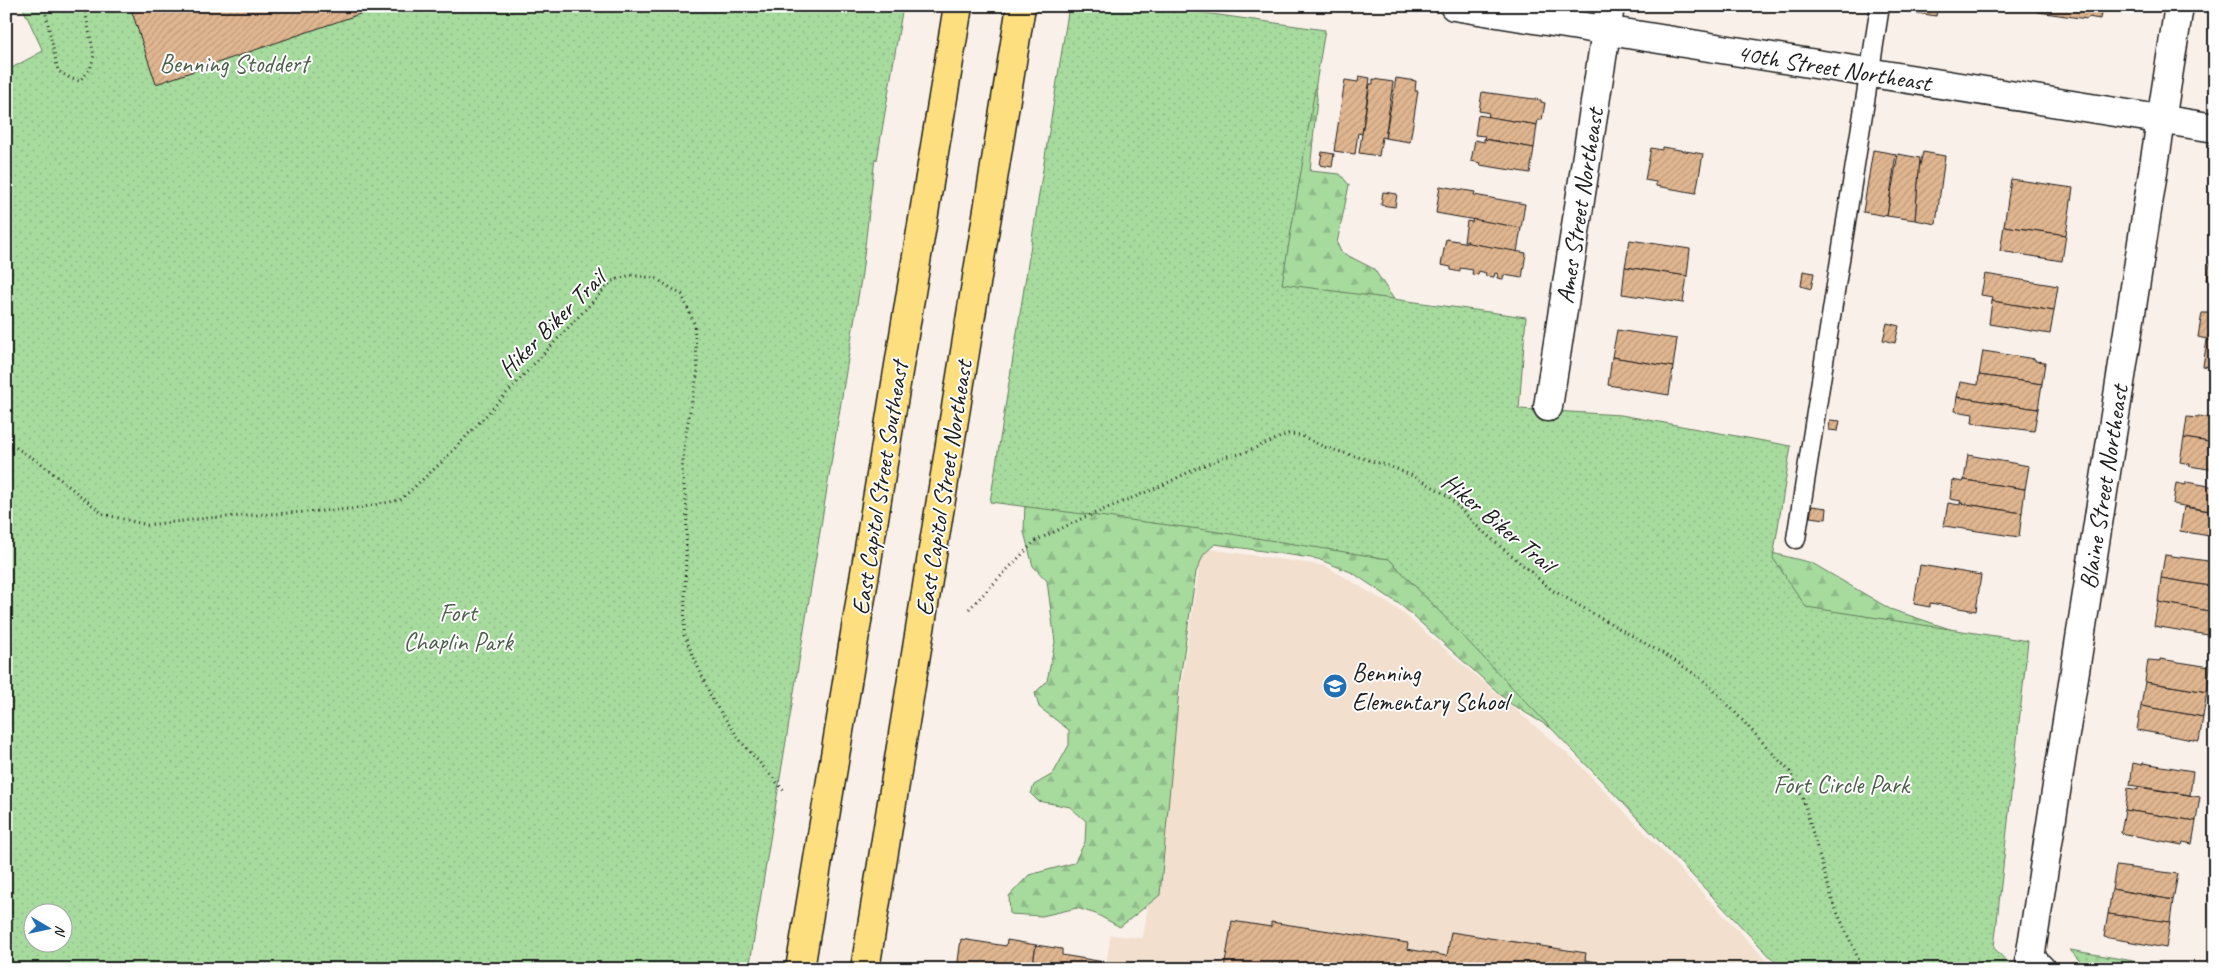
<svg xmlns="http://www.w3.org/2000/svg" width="2221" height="975" font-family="Caveat,sans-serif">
<defs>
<pattern id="forest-firs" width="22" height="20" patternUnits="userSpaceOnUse" patternTransform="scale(1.25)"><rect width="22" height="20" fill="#a7db9e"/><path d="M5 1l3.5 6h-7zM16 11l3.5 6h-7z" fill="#8fbb88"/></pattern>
<pattern id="park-dots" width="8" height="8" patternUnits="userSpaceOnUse" patternTransform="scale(1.25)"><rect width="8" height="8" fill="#a7db9e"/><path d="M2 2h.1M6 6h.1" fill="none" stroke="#8fbb88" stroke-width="1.8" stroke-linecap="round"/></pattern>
<pattern id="building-hatch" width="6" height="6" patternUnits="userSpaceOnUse" patternTransform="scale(1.25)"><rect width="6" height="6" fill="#e0b690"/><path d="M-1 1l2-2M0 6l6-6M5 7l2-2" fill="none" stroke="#c09c7c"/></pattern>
</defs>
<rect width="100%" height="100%" fill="#f9f0e9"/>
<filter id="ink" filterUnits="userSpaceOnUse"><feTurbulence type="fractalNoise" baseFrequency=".02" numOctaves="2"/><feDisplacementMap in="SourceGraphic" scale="10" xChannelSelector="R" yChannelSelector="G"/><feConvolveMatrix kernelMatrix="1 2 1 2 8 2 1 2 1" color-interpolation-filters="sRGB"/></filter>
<g filter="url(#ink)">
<polygon fill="#f2dfce" points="1202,548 1326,566 1399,610 1577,762 1775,969 1105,969 1111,935 1143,938"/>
<polygon fill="url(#forest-firs)" stroke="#627c5d" points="1315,79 1317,99 1310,171 1340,174 1349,185 1337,243 1341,252 1374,269 1393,298 1514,416 1768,552 1812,563 1890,609 1992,643 1581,746 1511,704 1402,606 1353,573 1318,559 1215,544 1204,554 1196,572 1180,679 1160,895 1120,927 1096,914 1077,908 1042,916 1010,914 1009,896 1029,875 1074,863 1085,842 1086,821 1070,807 1038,801 1031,794 1034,785 1053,774 1069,745 1069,730 1039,707 1035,693 1047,681 1055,642 1047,581 1033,566 1024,532 1025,502"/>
<g fill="url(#park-dots)" stroke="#627c5d" fill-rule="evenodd">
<path d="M22,6H903L877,160L875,158L862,273L749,969H6V71L43,51ZM32,912H62V942H32Z"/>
<polygon points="1069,6 1155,6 1325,30 1282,284 1526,317 1519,409 1621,415 1791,446 1773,558 1806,607 2028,641 1994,948 2014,969 1782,969 1389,559 1199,529 990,502"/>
<polygon points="2070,950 2179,969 2087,969"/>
</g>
<g fill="url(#building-hatch)" stroke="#1c1c1c">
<polygon points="130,6 383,6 156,84"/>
<polygon points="1899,6 1938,6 1936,16 1898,10"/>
<polygon points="2039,6 2102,6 2100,19 2088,17 2087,19 2038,12"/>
<polygon points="1359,76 1370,78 1362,134 1358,133 1355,154 1334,151 1345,80 1358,82"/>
<polygon points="1396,78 1416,81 1415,91 1418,91 1410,142 1385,138"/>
<polygon points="1373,79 1393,82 1385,138 1382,137 1379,156 1359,153 1370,84 1373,84"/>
<polygon points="1482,92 1541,100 1541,102 1545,103 1542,120 1538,120 1537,125 1488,117 1489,113 1479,111"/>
<polygon points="1478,115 1537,125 1534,148 1484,139 1485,136 1475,135"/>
<polygon points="1484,139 1534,148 1530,173 1480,165 1481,163 1471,161 1475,140 1484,142"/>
<polygon points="1662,147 1703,154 1696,193 1656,186 1656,182 1645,180 1651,148 1662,150"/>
<polygon points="1873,150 1896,154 1887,216 1863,212"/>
<polygon points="1322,152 1334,154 1332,167 1320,165"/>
<polygon points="1923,152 1945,156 1936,224 1915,220 1919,169"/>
<polygon points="1898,154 1920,158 1915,220 1887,216"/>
<polygon points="2011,179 2073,188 2066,235 2004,226"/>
<polygon points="1440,186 1475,192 1474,195 1525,204 1521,228 1436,213"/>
<polygon points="1383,192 1397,194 1395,207 1381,205"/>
<polygon points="1473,219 1521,228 1517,252 1467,243 1468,241 1464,241 1467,221 1472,222"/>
<polygon points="2004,226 2066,235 2062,261 2000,251"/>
<polygon points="1446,239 1526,253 1522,278 1504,275 1503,279 1497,278 1498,274 1495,273 1494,277 1485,276 1486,273 1479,271 1478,275 1472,274 1473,270 1460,268 1460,272 1451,270 1451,267 1441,265"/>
<polygon points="1630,240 1690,249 1687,276 1625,267"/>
<polygon points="2212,253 2215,254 2215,281 2207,280"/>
<polygon points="1625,267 1687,276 1683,303 1622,294"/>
<polygon points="1803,271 1814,273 1811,289 1801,286"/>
<polygon points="1985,274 2058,286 2054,311 1992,301 1993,297 1981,295"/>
<polygon points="1992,301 2054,311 2050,334 1989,324"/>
<polygon points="2202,313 2215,313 2215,341 2198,337"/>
<polygon points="1887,323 1899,326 1895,343 1883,340"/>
<polygon points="1617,330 1677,339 1673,367 1612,357"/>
<polygon points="2207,340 2215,341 2215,368 2203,366"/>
<polygon points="1983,351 2035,359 2035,361 2045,362 2042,384 1979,375"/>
<polygon points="1612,357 1673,367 1669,395 1608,385"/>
<polygon points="1979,375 2042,384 2038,409 1957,397 1960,382 1978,385"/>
<polygon points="1957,397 2038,409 2034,431 1972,423 1973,414 1955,411"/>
<polygon points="2198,416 2215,418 2215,443 2184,438 2187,417 2198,418"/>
<polygon points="1830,420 1840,421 1838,431 1829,430"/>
<polygon points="2184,438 2215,443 2215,470 2189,466 2190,464 2180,462"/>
<polygon points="1968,455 2029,466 2025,489 1964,480"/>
<polygon points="1952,480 1963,482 1964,480 2025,489 2022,513 1960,503 1961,501 1950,499"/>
<polygon points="2186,482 2215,487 2215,512 2173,504 2176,483 2186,485"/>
<polygon points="1948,503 1960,505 1960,503 2022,513 2019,537 1944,526"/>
<polygon points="1812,506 1827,508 1826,519 1810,517"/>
<polygon points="2184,507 2215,512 2215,537 2180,531"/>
<polygon points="2165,555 2215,562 2215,587 2161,578"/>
<polygon points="1920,565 1981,575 1976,611 1930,603 1930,607 1914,604"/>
<polygon points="2161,578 2215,587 2215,612 2158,602"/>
<polygon points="2158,602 2215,612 2214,636 2154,626"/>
<polygon points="2160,659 2210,667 2207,692 2145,682 2148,660 2160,661"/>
<polygon points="2145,682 2207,692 2203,717 2141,706"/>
<polygon points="2141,706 2203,717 2199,741 2137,730"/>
<polygon points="2133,763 2142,765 2143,763 2193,771 2190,795 2130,785"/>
<polygon points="2138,787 2200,797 2196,821 2125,810 2128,788 2138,790"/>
<polygon points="2125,810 2196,821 2192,844 2183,842 2182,845 2121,833"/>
<polygon points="2116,866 2178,874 2173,900 2112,889"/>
<polygon points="2112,889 2173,900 2170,922 2108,914"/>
<polygon points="2108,914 2170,922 2166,948 2104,937"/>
<polygon points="1232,921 1271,927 1271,922 1408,943 1407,949 1447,956 1451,932 1586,953 1585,960 1639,969 1224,969"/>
<polygon points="961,939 1006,946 1007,940 1036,945 1032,969 957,969"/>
<polygon points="1036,945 1062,949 1062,955 1104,962 1103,969 1032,969"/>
</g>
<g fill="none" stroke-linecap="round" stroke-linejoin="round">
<defs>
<polyline id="service" points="1796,539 1880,6"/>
<g id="minor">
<polyline points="1454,6 2215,128"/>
<polyline points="1548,407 1610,6"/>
<polyline points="2041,969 2030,958 2179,6"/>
</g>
<g id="primary">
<polyline points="800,969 958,6"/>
<polyline points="865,969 1021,6"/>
</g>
</defs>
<use href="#service" stroke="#1c1c1c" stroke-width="21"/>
<use href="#minor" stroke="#1c1c1c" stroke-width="31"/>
<use href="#primary" stroke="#1c1c1c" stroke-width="31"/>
<g stroke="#1c1c1c" stroke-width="3" stroke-dasharray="1 4" stroke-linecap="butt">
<polyline points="41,6 45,10 58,71 72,79 79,81 90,70 94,55 84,6"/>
<polyline points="6,446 15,447 39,462 103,514 147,525 209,518 352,509 400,500 444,460 612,281 630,275 655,278 682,295 694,323 698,370 686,432 682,470 687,510 684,635 714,703 743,744 786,793"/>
<polyline points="969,609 1035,541 1081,519 1161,486 1197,468 1228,456 1241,454 1288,434 1300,435 1324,447 1389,466 1420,479 1448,496 1480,529 1552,590 1669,657 1705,681 1732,709 1790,772 1803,799 1833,903 1863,969"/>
</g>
<use href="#service" stroke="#fff" stroke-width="18"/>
<use href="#minor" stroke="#fff" stroke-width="28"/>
<use href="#primary" stroke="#fddf80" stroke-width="28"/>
</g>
</g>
<defs>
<symbol id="school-disc" viewBox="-11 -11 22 22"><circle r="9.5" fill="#1f6fb2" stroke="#fff"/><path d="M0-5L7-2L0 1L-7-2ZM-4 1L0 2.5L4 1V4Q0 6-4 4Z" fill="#fff"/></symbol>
</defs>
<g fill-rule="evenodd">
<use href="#school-disc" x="1321" y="672" width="28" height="28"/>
</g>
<g text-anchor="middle" stroke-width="4" stroke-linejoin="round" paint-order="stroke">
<g font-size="25" fill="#4d5f4a" stroke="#fff">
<text x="234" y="72">Benning Stoddert</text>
<text x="458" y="621">Fort<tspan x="458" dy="29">Chaplin Park</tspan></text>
<text x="1841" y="793">Fort Circle Park</text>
</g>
<g font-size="25" fill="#1c1c1c" stroke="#fff">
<text transform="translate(1834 67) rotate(9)" y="9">40th Street Northeast</text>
<text transform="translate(1579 206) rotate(-81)" y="9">Ames Street Northeast</text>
<text transform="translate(551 323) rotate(-45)" y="9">Hiker Biker Trail</text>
<text transform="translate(2103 487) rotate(-81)" y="9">Blaine Street Northeast</text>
<text transform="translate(879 488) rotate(-81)" y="9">East Capitol Street Southeast</text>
<text transform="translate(943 488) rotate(-81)" y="9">East Capitol Street Northeast</text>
<text transform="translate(1499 522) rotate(40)" y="9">Hiker Biker Trail</text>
</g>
<g font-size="25" fill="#1c1c1c" stroke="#fff" text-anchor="start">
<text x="1352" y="681">Benning<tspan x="1352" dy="29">Elementary School</tspan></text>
</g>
</g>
<rect width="2221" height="975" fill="none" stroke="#fff" stroke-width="25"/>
<rect x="12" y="12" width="2196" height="950" fill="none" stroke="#1c1c1c" stroke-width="2" filter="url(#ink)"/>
<g transform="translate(48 928) rotate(99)"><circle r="24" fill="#ffffff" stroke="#a4a4a4"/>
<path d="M0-4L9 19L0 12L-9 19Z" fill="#1f6fb2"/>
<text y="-8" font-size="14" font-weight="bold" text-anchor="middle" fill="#1c1c1c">N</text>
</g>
</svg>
